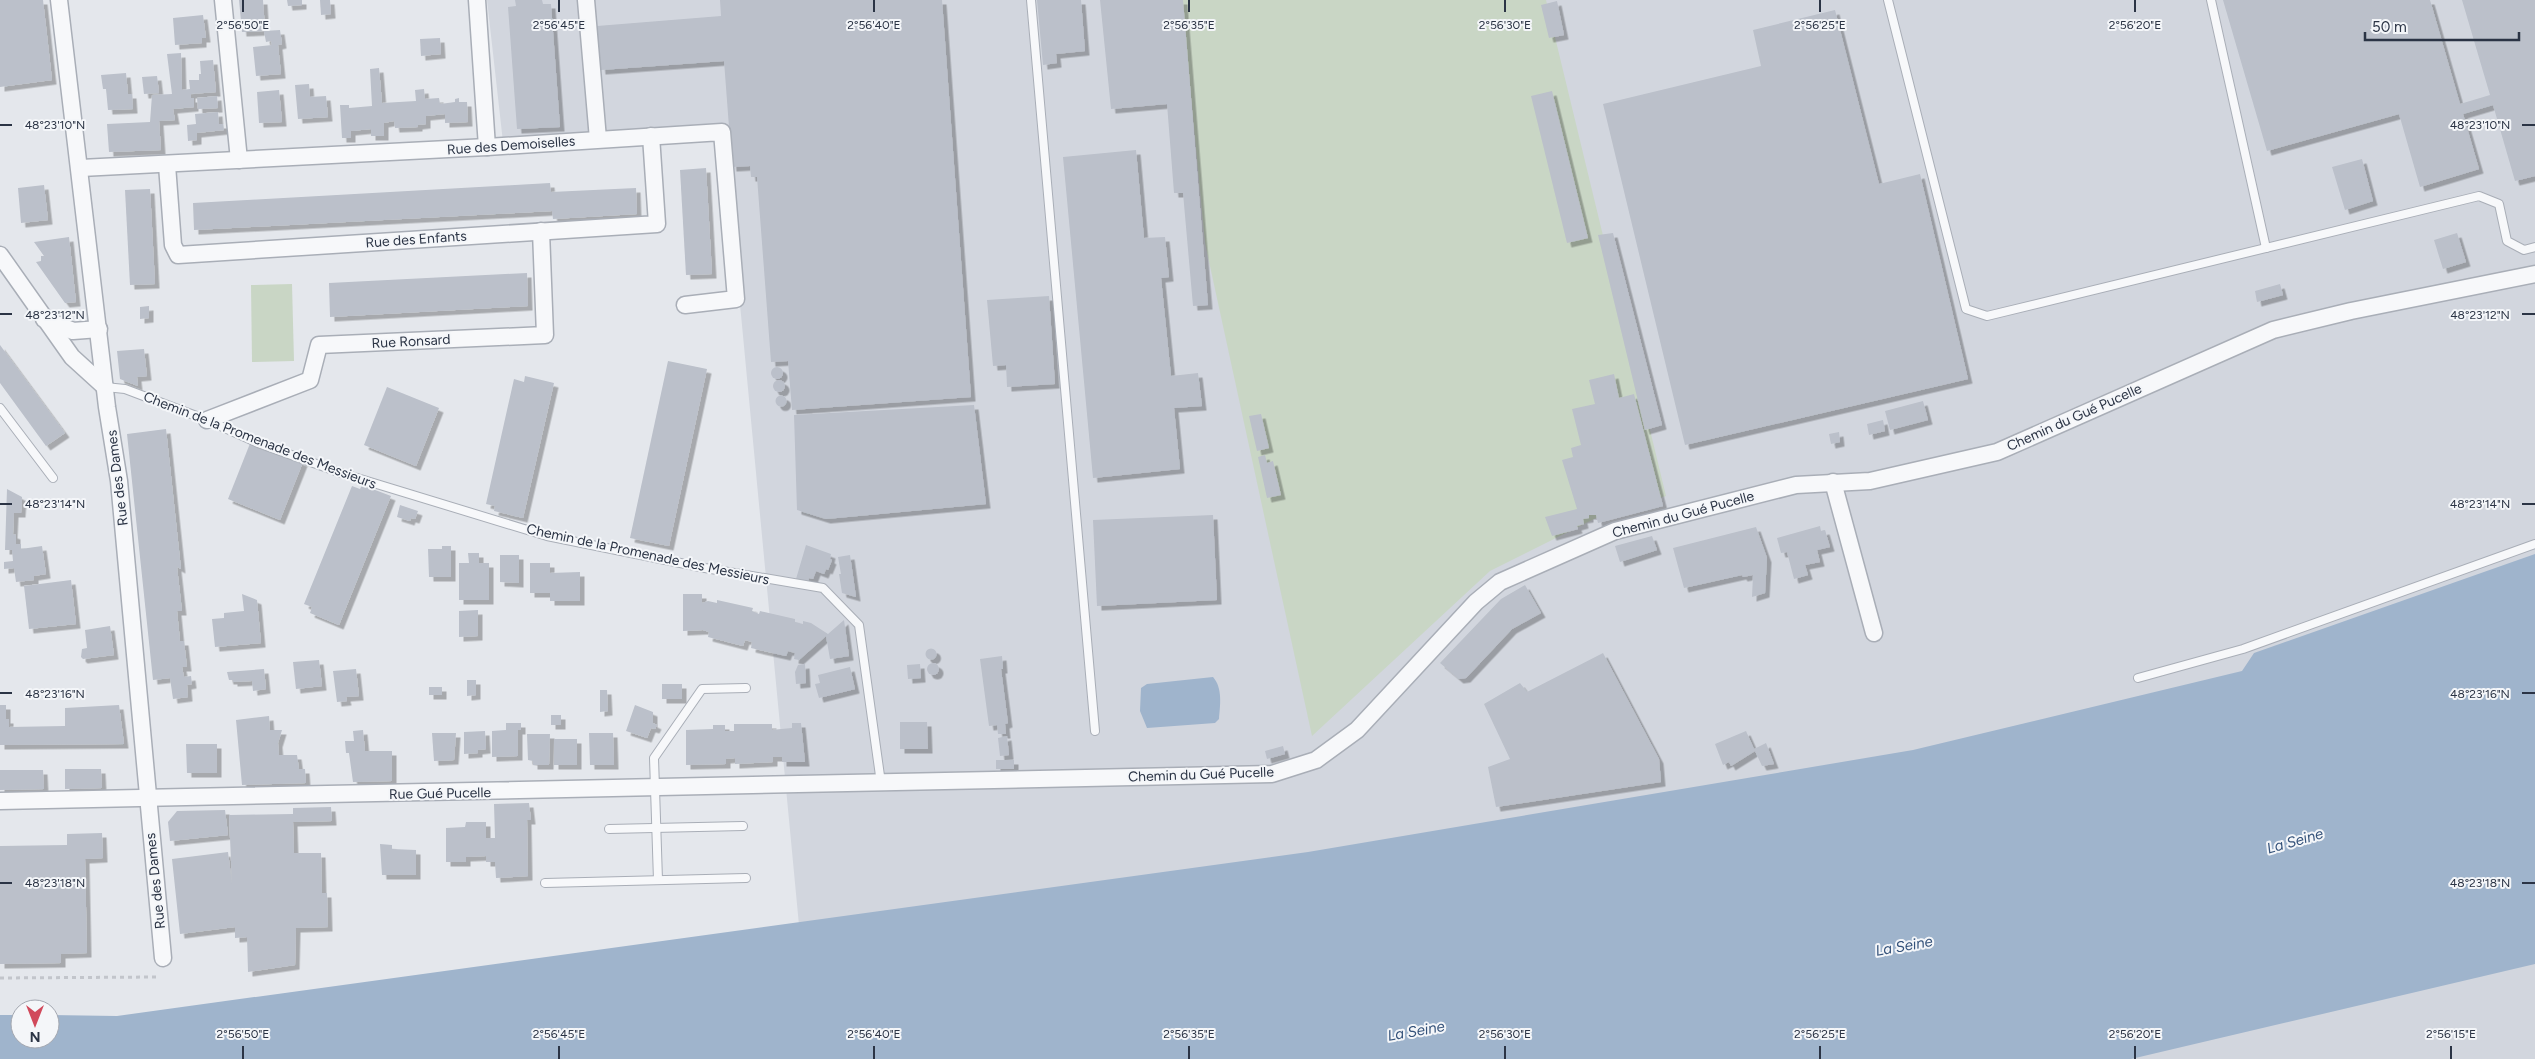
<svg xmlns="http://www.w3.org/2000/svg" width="2535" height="1059" font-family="Figtree,sans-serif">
<defs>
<filter id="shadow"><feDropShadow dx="4.5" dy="4.5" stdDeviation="0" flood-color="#0004"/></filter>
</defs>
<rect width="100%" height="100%" fill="#e4e7ec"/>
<g fill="#d2d6de">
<polygon points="487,0 2535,0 2535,577 2235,696 1279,895 799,925 724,136 504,151"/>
<polygon points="2535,937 2535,1059 1948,1059"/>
</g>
<g fill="#c9d6c5">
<polygon points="1182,0 1546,0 1666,496 1602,515 1490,571 1312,736 1205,243"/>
<polygon points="292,284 294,361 252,362 251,285"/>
</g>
<g fill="#9fb4cc">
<polygon points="2535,554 2535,964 2131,1059 0,1059 0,1015 20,1015 20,1039 50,1039 50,1015 117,1016 1308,852 1913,750 2242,671 2254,653"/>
<path d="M1213,677C1223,688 1220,706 1219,719L1215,723L1147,728L1140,711L1141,688L1147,684Z"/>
</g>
<g fill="#bbc0ca" filter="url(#shadow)">
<polygon points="0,0 43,0 52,80 0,87"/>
<polygon points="239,0 263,0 265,31 242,32"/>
<polygon points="287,0 302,0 302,5 288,6"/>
<polygon points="320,0 330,0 331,14 321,15"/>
<polygon points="515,0 542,0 543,4 551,4 560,127 517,129 508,7 516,6"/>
<polygon points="720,0 942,0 971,397 792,410 788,361 771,362 757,177 751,177 750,166 732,167 724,61 601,70 597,26 721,16"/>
<polygon points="1037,0 1081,0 1085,51 1056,54 1057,63 1043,65"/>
<polygon points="1100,0 1183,0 1208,305 1193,306 1183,193 1174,193 1167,104 1111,109"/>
<polygon points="2223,0 2430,0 2460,104 2490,95 2462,0 2535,0 2535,176 2515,181 2493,105 2463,114 2479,169 2420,187 2399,114 2267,151"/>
<polygon points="1557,1 1564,35 1549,38 1541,5"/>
<polygon points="1835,10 1879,184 1920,174 1968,379 1685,445 1603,104 1761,66 1753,30"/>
<polygon points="203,15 206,38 202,38 202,43 175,45 173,18"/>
<polygon points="280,30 282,44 278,45 281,74 256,76 253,47 272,45 271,41 266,42 264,31"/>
<polygon points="440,38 441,54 421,56 420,39"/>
<polygon points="181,53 182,90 190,89 189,80 199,80 199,74 201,74 200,61 213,60 216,92 191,94 191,98 194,98 194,107 173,109 175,120 159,121 161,150 109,152 107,124 150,122 152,95 172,94 167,54"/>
<polygon points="379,68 382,103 416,101 415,90 424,89 425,99 439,98 440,104 455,102 455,99 459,98 459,102 467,102 468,122 445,123 445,114 426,116 426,124 418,125 418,127 395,128 394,121 384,123 384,136 371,136 371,129 351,131 351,138 342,138 340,105 349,105 349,108 372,106 370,69"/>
<polygon points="126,73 128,94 132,94 133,109 108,110 106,89 103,89 101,75"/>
<polygon points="157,76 159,93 144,94 142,77"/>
<polygon points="309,84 310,97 326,96 328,117 298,119 295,85"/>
<polygon points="279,90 282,122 259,123 257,92"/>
<polygon points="1552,91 1588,238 1567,243 1531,96"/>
<polygon points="217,96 218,108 198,109 197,98"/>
<polygon points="218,112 219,124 223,124 224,130 197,133 197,140 188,141 187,125 196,124 195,114"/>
<polygon points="1136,150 1144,238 1165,237 1169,277 1161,278 1171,376 1198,373 1202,406 1174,408 1180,469 1093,478 1063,157"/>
<polygon points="2362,159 2373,201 2345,210 2332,167"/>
<polygon points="706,168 712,274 686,275 680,170"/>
<polygon points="550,183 551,192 636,188 637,214 553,219 552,211 194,230 193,203"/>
<polygon points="44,185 48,220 21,223 18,188"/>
<polygon points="150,189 155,284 130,285 125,190"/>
<polygon points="1613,233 1662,425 1645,430 1598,235"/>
<polygon points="2457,233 2466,262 2443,269 2434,240"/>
<polygon points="69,237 76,302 65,303 36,262 41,261 41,256 44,256 34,242"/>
<polygon points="527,273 528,306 330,317 329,283"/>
<polygon points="2280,284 2283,295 2257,302 2255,291"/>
<polygon points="1049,296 1055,384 1007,387 1006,365 993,366 987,300"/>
<polygon points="149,306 149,318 140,319 140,307"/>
<polygon points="0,345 65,433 46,446 0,383"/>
<polygon points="144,349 147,376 137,377 138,386 120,379 117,351"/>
<polygon points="668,361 707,369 669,546 630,538"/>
<circle cx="777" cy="373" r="6"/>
<polygon points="1614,374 1619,398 1634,394 1663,506 1598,523 1596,515 1589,515 1589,518 1583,519 1584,524 1577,526 1578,529 1552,536 1545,517 1577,509 1562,460 1573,457 1571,448 1581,445 1572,409 1595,404 1589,380"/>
<polygon points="525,376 554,383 523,518 494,511 495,506 486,504 514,379 524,382"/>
<circle cx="779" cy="386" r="6"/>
<polygon points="387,387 439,408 416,466 364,445"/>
<circle cx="781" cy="401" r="5.5"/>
<polygon points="1923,401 1928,420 1890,430 1885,411"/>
<polygon points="974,405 986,504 826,519 797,510 794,415"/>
<polygon points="1261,414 1269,448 1257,451 1249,416"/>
<polygon points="1883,420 1885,431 1869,435 1867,424"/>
<polygon points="166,429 181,569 177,567 182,611 177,611 180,641 184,641 187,667 182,667 184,677 191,676 192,684 187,685 188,697 173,699 170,678 153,680 127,434"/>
<polygon points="1839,432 1840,442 1831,444 1829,434"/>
<polygon points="251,441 303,462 280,520 228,499"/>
<polygon points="1265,455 1267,463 1273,461 1281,495 1267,498 1258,457"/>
<polygon points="362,485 391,496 339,625 310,613 312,607 304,604 352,486 360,489"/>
<polygon points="7,489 22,497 21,513 14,513 13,534 16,535 16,544 21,544 21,549 42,546 46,574 34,576 34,580 16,582 14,568 4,569 4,562 13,561 12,550 5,550"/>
<polygon points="400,505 418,511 415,519 411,518 410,521 397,517"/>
<polygon points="1213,515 1217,600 1097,606 1093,520"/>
<polygon points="1820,526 1821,531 1825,530 1830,547 1817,550 1820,562 1805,565 1808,575 1794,579 1787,552 1781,553 1777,538"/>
<polygon points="1756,527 1767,558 1765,593 1752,597 1753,575 1743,577 1742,575 1684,588 1673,548"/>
<polygon points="1652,536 1657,550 1620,562 1615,546"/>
<polygon points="806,545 831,554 830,559 832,560 828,570 826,569 824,574 816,571 813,579 809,578 808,582 796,579"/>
<polygon points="442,546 451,546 451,577 429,577 428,549 442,549"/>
<polygon points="468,553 479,553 479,563 489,563 489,600 459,600 459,563 469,563"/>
<polygon points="500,555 519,555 519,583 500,582"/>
<polygon points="850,555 856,597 842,593 839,574 841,574 838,557"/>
<polygon points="530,563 550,563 550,573 580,572 580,601 550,601 550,593 530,593"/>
<polygon points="71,580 76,624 29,629 24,586"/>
<polygon points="1525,585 1541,613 1512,629 1466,678 1459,679 1440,663 1501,599"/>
<polygon points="242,594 257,600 261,643 215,647 212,619 224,618 224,613 244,611"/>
<polygon points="683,594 702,594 702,603 708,601 717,603 717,600 753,608 752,611 759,614 760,611 795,619 795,622 803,624 803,621 811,623 828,634 844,620 849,656 830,659 826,636 799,660 794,659 795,653 788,651 786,656 751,648 752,642 745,640 743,646 708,637 709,632 703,630 683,631"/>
<polygon points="478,610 478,636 459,637 459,611"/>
<polygon points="110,626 114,655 83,659 81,657 82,649 87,648 85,630"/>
<circle cx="931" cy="654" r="5.5"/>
<polygon points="1603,653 1659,759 1661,782 1496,807 1488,767 1510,759 1484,704 1520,683 1527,692"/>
<polygon points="1002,656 1003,669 1001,669 1008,723 1005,724 1006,734 998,734 997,725 989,726 980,659"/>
<polygon points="319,660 322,686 296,689 293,662"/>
<circle cx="933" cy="669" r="6"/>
<polygon points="805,664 806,683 796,684 795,672 798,665"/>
<polygon points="920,664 921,678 908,679 907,665"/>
<polygon points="850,667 855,689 819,698 815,684 820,683 818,675"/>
<polygon points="264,669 266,689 253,691 252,681 233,682 233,680 229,680 227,672"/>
<polygon points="356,669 359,696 346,697 347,701 337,702 333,671"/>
<polygon points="467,680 476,680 476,695 467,696"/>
<rect x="662" y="684" width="20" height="15"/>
<rect x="429" y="687" width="13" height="8"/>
<polygon points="600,690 607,690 608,711 600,712"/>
<polygon points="0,705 6,705 6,719 9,719 9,727 65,726 65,708 119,705 124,744 0,745"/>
<polygon points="635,705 653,712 653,723 657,725 655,729 651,728 647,738 626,731"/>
<rect x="551" y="715" width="10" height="10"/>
<polygon points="269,716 270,730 282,730 278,743 279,755 297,755 299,769 305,769 306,783 242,785 236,720"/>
<polygon points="900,722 927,722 928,749 900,749"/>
<polygon points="506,723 521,723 521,730 518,730 518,756 492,757 492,731 506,730"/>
<polygon points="792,723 801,723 805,762 782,762 782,757 773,757 773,762 735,764 735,758 726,759 726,764 686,765 686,730 713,729 713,725 725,725 725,731 734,731 734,724 772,724 772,730 781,729 792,728"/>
<polygon points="363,730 365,751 392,751 392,781 353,782 349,753 346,753 345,741 354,741 353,731"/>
<polygon points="485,731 486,749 478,750 478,753 464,754 464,732"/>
<polygon points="1746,731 1754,749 1766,743 1774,764 1762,766 1755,751 1731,766 1729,762 1723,765 1715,744"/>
<polygon points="432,733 456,733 454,760 434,761"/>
<polygon points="589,733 613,733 614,765 590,765"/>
<polygon points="527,734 550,734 549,765 533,765 533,761 528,760"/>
<polygon points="1007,736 1009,755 1000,756 998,738"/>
<rect x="554" y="739" width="23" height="26"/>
<polygon points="186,744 217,744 217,773 187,773"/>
<polygon points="1283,746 1285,754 1267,759 1265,751"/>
<rect x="996" y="760" width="18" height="9"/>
<polygon points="65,769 101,769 102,788 65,789"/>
<polygon points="0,770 43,770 44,789 0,790"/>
<polygon points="529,803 531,820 527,820 528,876 496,878 495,862 486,862 486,856 466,857 466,862 446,862 446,828 465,827 466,822 486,822 486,838 495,838 494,804"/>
<polygon points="331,807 332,821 293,822 294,853 321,853 322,893 327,893 328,927 296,928 295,965 248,972 247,937 235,938 235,927 180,934 172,859 228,852 232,884 229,815 293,814 293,808"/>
<polygon points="225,810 228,835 170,841 168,822 177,811"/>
<polygon points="102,833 103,858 85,859 87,953 61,954 61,963 0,964 0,846 67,845 67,834"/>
<polygon points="380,844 392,845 392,849 416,850 416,875 382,875"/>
</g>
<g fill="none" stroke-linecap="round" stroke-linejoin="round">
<defs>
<g id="service">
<polyline points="1031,0 1095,731"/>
<polyline points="1888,0 1966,309 1987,316 2479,196 2499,204 2507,241 2524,250 2535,247"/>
<polyline points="2211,0 2266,248"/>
<polyline points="105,387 125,389 207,420 258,443 344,474 547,536 705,568 823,588 859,625 881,783"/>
<polyline points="0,408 53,478"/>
<polyline points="2138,678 2243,649 2535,544"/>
<polyline points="609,829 743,826"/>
<polyline points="658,880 654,758 702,689 746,688"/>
<polyline points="545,883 746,878"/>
</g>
<g id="minor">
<polyline points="59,0 107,407 119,481 163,958"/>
<polyline points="223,0 239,160"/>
<polyline points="477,0 487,147"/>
<polyline points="586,0 598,139"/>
<polyline points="167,165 173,245 178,255 657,224 651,136"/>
<polyline points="81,168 487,147 722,132 736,299 685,305"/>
<polyline points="0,255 72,357 105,387"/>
<polyline points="44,319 73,331 99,329"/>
<polyline points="207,420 310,380 319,345 545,335 541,231"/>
<polyline points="1833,482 1874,633"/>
<polyline points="0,801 1272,774 1316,760 1357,730 1476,602 1500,582 1615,531 1796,485 1870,481 1997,452 2273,330 2351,311 2535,274"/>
</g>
</defs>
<use href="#service" stroke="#a9aeb7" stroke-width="10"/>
<use href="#minor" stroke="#a9aeb7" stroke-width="19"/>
<polyline stroke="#c2c5cb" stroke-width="3" stroke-dasharray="4 4" stroke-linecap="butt" points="0,978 159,977"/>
<use href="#service" stroke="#f7f8fa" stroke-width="8"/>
<use href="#minor" stroke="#f7f8fa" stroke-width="16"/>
</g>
<path fill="none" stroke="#2b3445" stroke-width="2" d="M243,0V12M559,0V12M874,0V12M1189,0V12M1505,0V12M1820,0V12M2135,0V12M0,125H12M2522,125H2535M0,314H12M2522,314H2535M0,504H12M2522,504H2535M0,693H12M2522,693H2535M0,883H12M2522,883H2535M243,1046V1059M559,1046V1059M874,1046V1059M1189,1046V1059M1505,1046V1059M1820,1046V1059M2135,1046V1059M2451,1046V1059"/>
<g text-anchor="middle" stroke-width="4" stroke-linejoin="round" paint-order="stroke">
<g font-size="14" fill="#2b3445" stroke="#f4f6f9">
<text transform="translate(511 145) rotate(-4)" y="5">Rue des Demoiselles</text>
<text transform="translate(416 239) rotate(-4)" y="5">Rue des Enfants</text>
<text transform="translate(411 341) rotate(-3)" y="5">Rue Ronsard</text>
<text transform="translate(2074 417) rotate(-24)" y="5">Chemin du Gué Pucelle</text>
<text transform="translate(260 440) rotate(21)" y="5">Chemin de la Promenade des Messieurs</text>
<text transform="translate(117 478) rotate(-97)" y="5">Rue des Dames</text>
<text transform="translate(1683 514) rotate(-15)" y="5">Chemin du Gué Pucelle</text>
<text transform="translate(648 554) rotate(12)" y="5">Chemin de la Promenade des Messieurs</text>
<text transform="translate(1201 774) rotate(-2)" y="5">Chemin du Gué Pucelle</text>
<text transform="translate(440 793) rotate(-1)" y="5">Rue Gué Pucelle</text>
<text transform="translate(155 881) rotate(-96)" y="5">Rue des Dames</text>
</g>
<g font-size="15" font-style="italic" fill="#34527a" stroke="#f4f6f9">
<text transform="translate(2295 841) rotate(-16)" y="5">La Seine</text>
<text transform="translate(1904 946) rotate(-10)" y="5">La Seine</text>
<text transform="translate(1416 1031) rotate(-10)" y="5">La Seine</text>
</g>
</g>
<g font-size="12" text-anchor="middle" fill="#2b3445" stroke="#f4f6f9" stroke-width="4" stroke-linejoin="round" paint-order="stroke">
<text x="243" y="29">2°56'50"E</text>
<text x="559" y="29">2°56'45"E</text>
<text x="874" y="29">2°56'40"E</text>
<text x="1189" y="29">2°56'35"E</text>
<text x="1505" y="29">2°56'30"E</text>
<text x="1820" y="29">2°56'25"E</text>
<text x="2135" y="29">2°56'20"E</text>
<text x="2480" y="129">48°23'10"N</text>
<text x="55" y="129">48°23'10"N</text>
<text x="2480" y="319">48°23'12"N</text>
<text x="55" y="319">48°23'12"N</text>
<text x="2480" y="508">48°23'14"N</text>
<text x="55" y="508">48°23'14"N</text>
<text x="2480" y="698">48°23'16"N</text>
<text x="55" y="698">48°23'16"N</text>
<text x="2480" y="887">48°23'18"N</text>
<text x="55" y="887">48°23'18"N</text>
<text x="243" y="1038">2°56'50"E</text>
<text x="559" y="1038">2°56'45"E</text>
<text x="874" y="1038">2°56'40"E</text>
<text x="1189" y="1038">2°56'35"E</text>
<text x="1505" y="1038">2°56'30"E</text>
<text x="1820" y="1038">2°56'25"E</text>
<text x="2135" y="1038">2°56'20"E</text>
<text x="2451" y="1038">2°56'15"E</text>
</g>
<g transform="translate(35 1024) rotate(180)"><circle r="24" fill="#f4f6f9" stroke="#a4a8b1"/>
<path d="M0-4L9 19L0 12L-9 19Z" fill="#d1495b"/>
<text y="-8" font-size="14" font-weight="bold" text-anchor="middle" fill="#2b3445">N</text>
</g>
<path d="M2365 32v8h154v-8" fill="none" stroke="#2b3445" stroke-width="2.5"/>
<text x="2372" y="32" font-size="15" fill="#2b3445" stroke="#f4f6f9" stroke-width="4" paint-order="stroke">50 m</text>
</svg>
